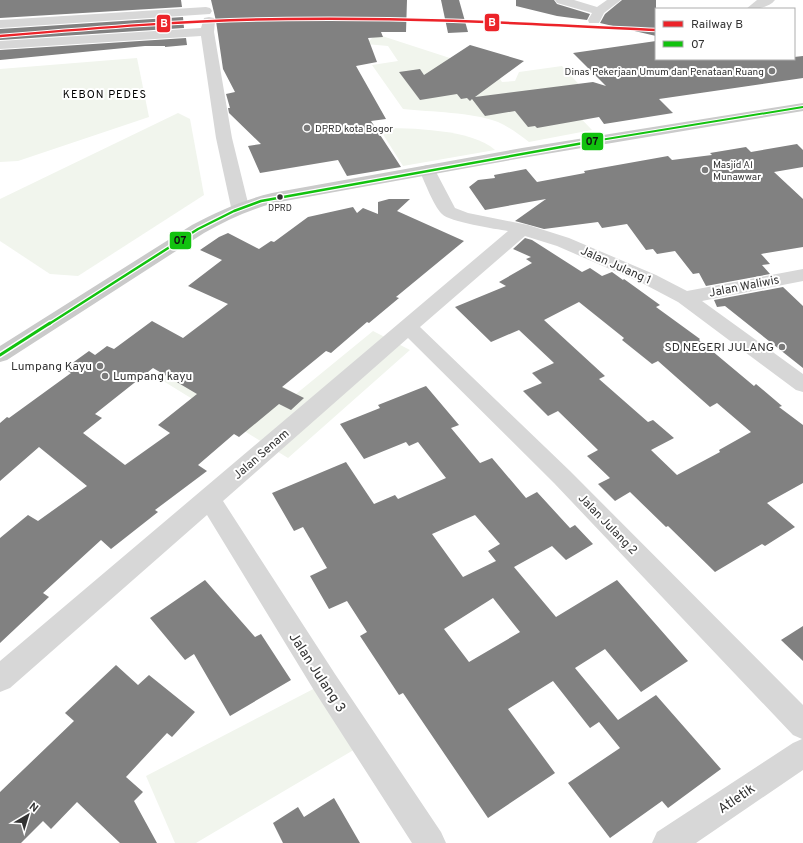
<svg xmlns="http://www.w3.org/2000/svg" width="803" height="843" font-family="Overpass,sans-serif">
<rect width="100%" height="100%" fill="#fff"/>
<g fill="#f1f5ed">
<path d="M376,34L496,73L502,82L515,81L519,72L562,66L587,93L569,106L592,130L529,142C519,134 509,127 498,122C472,112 431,112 403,109L372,65L398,61L388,46L366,44Z"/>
<polygon points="137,58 149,117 18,161 0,162 0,69"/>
<polygon points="178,113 190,119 204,195 78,276 50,274 0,241 0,199"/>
<path d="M379,128C410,128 472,129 495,150L403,166Z"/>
<polygon points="373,331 410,350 288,458 160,379 208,344 296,394"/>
<polygon points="321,685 362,745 196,843 175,843 146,776"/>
</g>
<g fill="#818181" fill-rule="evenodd">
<polygon points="0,0 181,0 182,7 0,18"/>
<polygon points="211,0 407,0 406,32 381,32 383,37 368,38 377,62 356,66 386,119 371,121 401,167 347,176 338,160 260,173 248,146 261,144 229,113 228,108 230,108 226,94 235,92 223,69 216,21"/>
<polygon points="441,0 459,0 468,32 448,33"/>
<polygon points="516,0 554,0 557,4 590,14 587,20 557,16 516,6"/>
<polygon points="622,0 656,0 656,36 600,23 605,14"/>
<polygon points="183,17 184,28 0,40 0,29"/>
<polygon points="186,38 187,45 165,47 165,46 145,46 0,60 0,50"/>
<polygon points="656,41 656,59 794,59 794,57 803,56 803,78 659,99 673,113 604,124 599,117 537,128 535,126 528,127 515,111 485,116 472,99 470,101 467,98 461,99 457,94 420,100 399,72 420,69 424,75 470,45 524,61 475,97 593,82 606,86 573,53"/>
<polygon points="797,144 803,150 803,167 774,172 803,199 803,247 761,254 770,264 762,265 770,274 706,286 699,273 693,274 675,251 657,254 653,249 646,250 627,224 602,228 598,222 544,229 515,221 546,199 485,210 469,187 478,180 495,178 494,175 526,169 537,182 585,173 584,171 668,156 672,160 712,155 710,153 746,147 751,152"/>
<path d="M389,199H410L397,211L464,241L396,297L399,298L369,323L367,322L331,353L326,351L282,387L304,398L291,410L279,404L239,437L234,434L198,465L207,471L155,510L158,512L111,549L101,540L43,593L49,597L0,643V538L28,515L38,521L87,486L39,447L0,481V423L7,417L9,418L71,373L64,369L89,351L95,355L107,346L114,349L152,321L183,338L228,304L188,286L222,260L200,250L219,237L228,233L259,249L271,241L274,242L308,217L353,207L357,213L363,208L378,214V202ZM153,368L197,394L158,425L170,433L125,465L83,433L102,418L95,414Z"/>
<path d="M525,238L532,240L582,272L590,268L602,276L612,272L623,280L624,279L660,305L656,307L700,339L699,340L754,386L756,384L782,406L779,407L803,425V483L767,503L795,527L765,546L762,544L715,572L668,526L666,527L630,492L615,501L598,484L610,478L587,456L598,450L558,411L548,416L523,391L542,383L532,373L554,363L519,330L491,342L455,307L506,286L499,282L532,263L526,259L531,257L513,249ZM579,302L624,338L622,340L652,364L658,361L710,407L717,403L751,432L719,450L720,452L677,475L651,450L674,438L653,420L648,422L599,379L605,376L544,320Z"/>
<polygon points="783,287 803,306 803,368 725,306 717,307 714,300"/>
<path d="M426,386L459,425L451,428L480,463L492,458L526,498L537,492L570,528L575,525L593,544L566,560L552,546L514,567L556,617L617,580L688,661L641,692L605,649L575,668L618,720L656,695L721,769L668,808L662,801L610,838L568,783L620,748L599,722L590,728L553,681L508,709L555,773L488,818L403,693L399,695L360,636L367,632L347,601L329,609L310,576L327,568L303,527L294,531L272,493L346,462L374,504L395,495L398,499L446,478L418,442L409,446L406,442L364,459L340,424L380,408L378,405ZM475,515L500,544L488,551L496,561L463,577L432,534ZM493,598L520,632L469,662L444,629Z"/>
<polygon points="205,580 255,637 261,634 291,680 230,716 194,654 185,660 150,618"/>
<polygon points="803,626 803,661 781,640"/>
<polygon points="116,665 138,685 149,675 195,712 172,737 167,733 126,777 143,792 134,801 157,843 120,843 77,802 51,829 43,821 21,843 0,843 0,792 74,721 65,713"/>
<polygon points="334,798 360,843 283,843 273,823 298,807 304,817"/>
</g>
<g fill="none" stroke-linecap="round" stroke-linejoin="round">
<g fill="#d7d7d7" fill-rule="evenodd">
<polygon points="555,0 574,0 597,7 607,0 621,0 604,13 599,23 589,23 588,20 592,13 557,3"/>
<path d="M757,0H775C769,8 756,9 746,9Z"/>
<polygon points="206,7 210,8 212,11 210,14 0,28 0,20"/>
<polygon points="209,17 214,18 215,21 214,32 232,138 249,207 246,211 240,212 234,211 231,207 216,138 201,36 0,49 0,41 201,28 204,18"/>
<path d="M427,165L433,167L435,170L455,208L468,213L528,225L569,238L656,275L687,291L803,269V281L702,301L803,374V392L796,390L678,302L642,283L557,246L525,236L420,327L570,471L803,705V770L696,843H652L657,832L793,743L802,739L793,735L554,483L408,338L223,501L335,674L441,832L446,843H412L315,692L207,515L10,688L0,692V661L508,231C496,229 449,222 442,214C433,205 425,182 419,170L421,167Z"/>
</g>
<path fill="#cacaca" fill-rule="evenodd" d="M803,103V111L522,158L274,203C249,210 227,220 204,233L7,360L0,362V346L192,225C218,211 243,200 272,193L522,148Z"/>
<defs>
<polyline id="bus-1-far2" points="582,143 803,107"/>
<polyline id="bus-1-far1" points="49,324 198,229 234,211 261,201 589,142"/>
<polyline id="bus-1" points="0,355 50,323"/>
</defs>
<use href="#bus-1-far2" stroke="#fff" stroke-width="4"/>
<use href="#bus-1-far1" stroke="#fff" stroke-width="5"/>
<use href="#bus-1" stroke="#fff" stroke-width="6"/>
<use href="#bus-1-far2" stroke="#12c20f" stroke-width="2"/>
<use href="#bus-1-far1" stroke="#12c20f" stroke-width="2.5"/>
<use href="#bus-1" stroke="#12c20f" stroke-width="3"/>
<defs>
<path id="rail-1" d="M0,36C95,28 191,20 287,19C410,17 533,24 656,30"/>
</defs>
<use href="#rail-1" stroke="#fff" stroke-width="4.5"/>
<use href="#rail-1" stroke="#ec2329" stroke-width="2.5"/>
</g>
<g fill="#7a7a7a" stroke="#fff" stroke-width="1.5">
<circle cx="772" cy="71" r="4"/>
<circle cx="307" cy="128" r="4"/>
<circle cx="705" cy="170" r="4"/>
<circle cx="782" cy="347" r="4"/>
<circle cx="100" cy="366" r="4"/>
<circle cx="105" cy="376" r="4"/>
</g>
<circle fill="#333" stroke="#fff" stroke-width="1.5" cx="280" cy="197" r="3.5"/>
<g text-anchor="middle" stroke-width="4" stroke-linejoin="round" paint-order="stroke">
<g font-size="9" fill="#333" stroke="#fff">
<text x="280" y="211">DPRD</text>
</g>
<g font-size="10" fill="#333" stroke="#fff" text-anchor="start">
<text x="764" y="75" text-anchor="end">Dinas Pekerjaan Umum dan Penataan Ruang</text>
<text x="315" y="132">DPRD kota Bogor</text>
<text x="713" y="168">Masjid Al<tspan x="713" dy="12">Munawwar</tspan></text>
</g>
<g font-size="11" letter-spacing="1" fill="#000" stroke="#fff">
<text x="105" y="98">KEBON PEDES</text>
</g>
<g font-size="12" fill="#333" stroke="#fff">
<text transform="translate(616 265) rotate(24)" y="4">Jalan Julang 1</text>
<text transform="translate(744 286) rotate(-11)" y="4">Jalan Waliwis</text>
<text transform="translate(261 454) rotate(-41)" y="4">Jalan Senam</text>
<text transform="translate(608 524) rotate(46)" y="4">Jalan Julang 2</text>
</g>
<g font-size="12" fill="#333" stroke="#fff" text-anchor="end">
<text x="774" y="351">SD NEGERI JULANG</text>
<text x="92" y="370">Lumpang Kayu</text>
<text x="113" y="380" text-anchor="start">Lumpang kayu</text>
</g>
<g font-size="14" fill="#333" stroke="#fff">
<text transform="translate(318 672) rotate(57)" y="5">Jalan Julang 3</text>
<text transform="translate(736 798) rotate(-34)" y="5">Atletik</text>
</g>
</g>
<g stroke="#fff" stroke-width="1.5">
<rect x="484" y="13" width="16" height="19" rx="4" fill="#ec2329"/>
<rect x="156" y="14" width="15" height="19" rx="4" fill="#ec2329"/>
<rect x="581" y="132" width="23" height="19" rx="4" fill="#12c20f"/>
<rect x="169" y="231" width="23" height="19" rx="4" fill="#12c20f"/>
</g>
<g font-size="11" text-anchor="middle" font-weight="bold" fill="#fff">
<text x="492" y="26">B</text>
<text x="164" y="27">B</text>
</g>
<g font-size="11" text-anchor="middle" font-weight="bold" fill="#111">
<text x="592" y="145">07</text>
<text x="180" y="244">07</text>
</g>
<rect x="655" y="8" width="140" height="52" fill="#ffffff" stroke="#adadad"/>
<rect x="663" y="21" width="20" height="6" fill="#ec2329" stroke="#adadad"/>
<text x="691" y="28" font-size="12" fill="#333333">Railway B</text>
<rect x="663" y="41" width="20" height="6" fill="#12c20f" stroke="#adadad"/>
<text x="691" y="48" font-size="12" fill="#333333">07</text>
<g transform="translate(28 815) rotate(38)" stroke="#ffffff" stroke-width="3" paint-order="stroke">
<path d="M0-3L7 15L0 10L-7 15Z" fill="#333333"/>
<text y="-6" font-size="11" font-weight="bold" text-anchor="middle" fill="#333333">N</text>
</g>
</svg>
